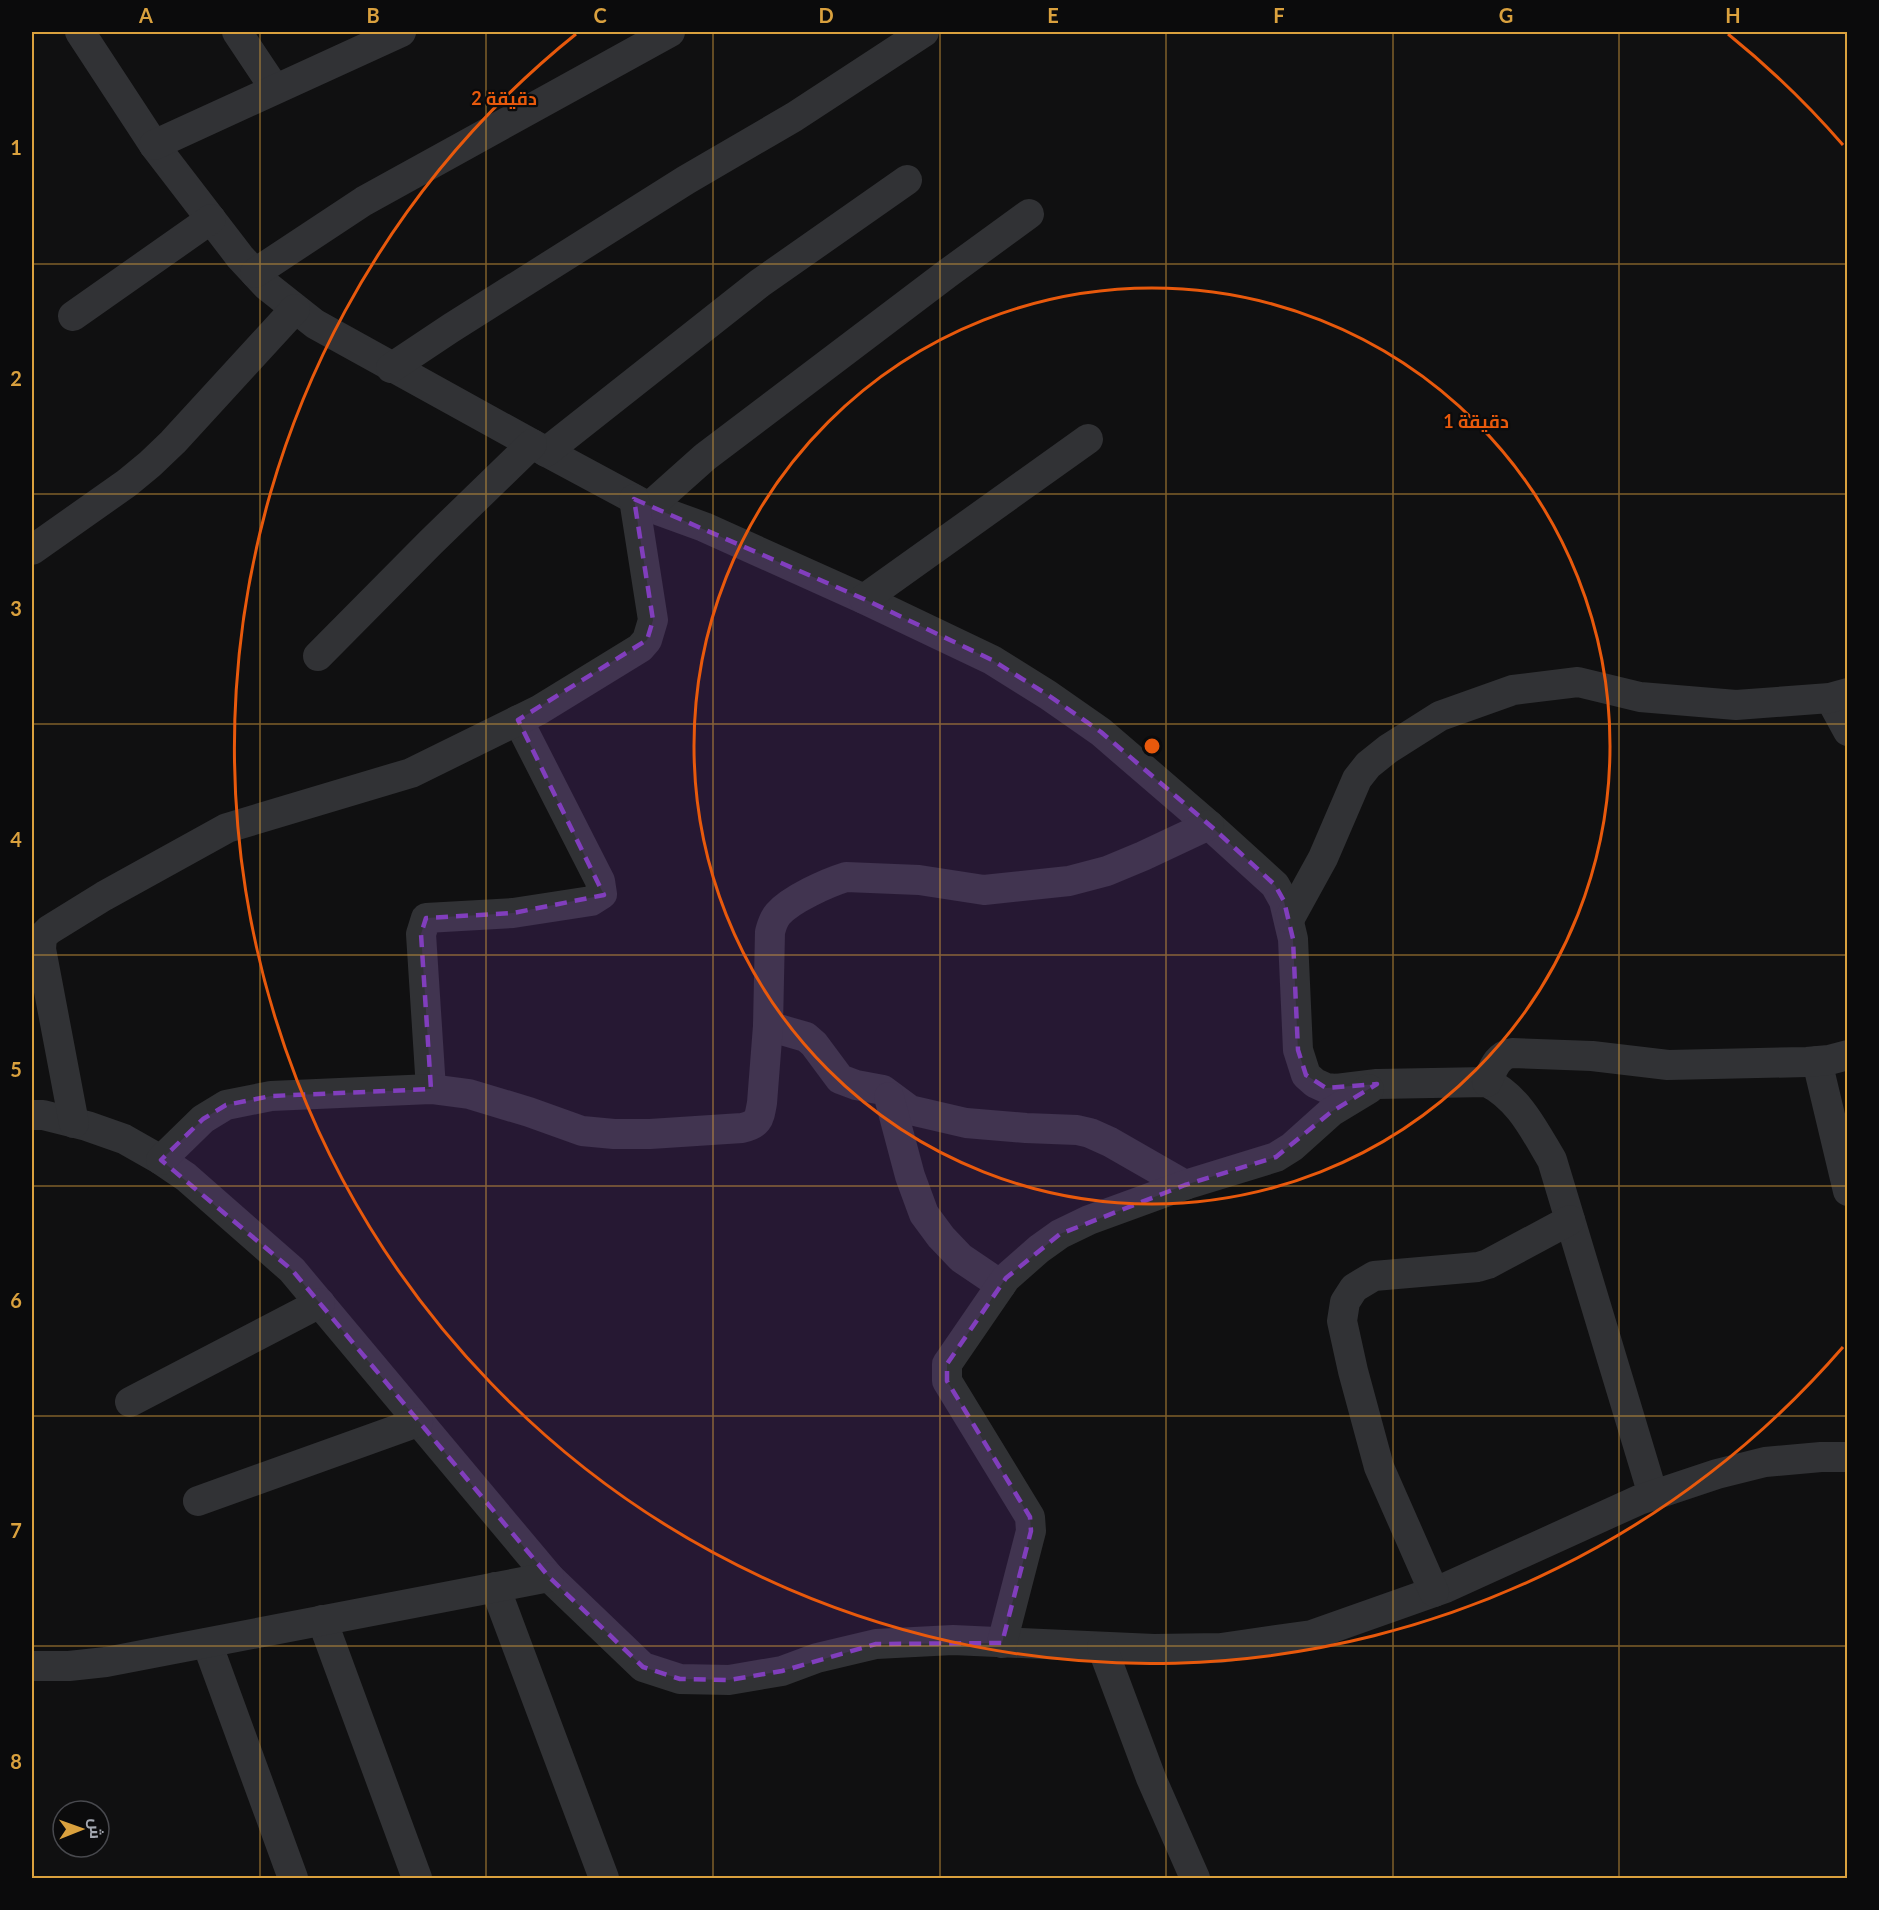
<svg xmlns="http://www.w3.org/2000/svg" width="1879" height="1910" font-family="Lato,Cairo,sans-serif">
<rect width="100%" height="100%" fill="#101011"/>
<g fill="none" stroke-linecap="round" stroke-linejoin="round">
<g stroke="#313235" stroke-width="30">
<path d="M80,32L154,145L240,257L267,286L315,324L532,444L649,507L704,527L864,599L992,660L1048,695L1101,732L1209,825L1275,885L1284,901L1293,939L1298,1050L1306,1075L1315,1083L1326,1088L1336,1089L1377,1084L1487,1082C1519,1098 1534,1130 1552,1160L1653,1495"/>
<polyline points="237,32 275,89"/>
<polyline points="154,145 401,32"/>
<polyline points="255,273 364,201 670,32"/>
<polyline points="73,316 211,219"/>
<polyline points="391,368 451,328 686,180 794,117 924,32"/>
<polyline points="546,452 760,283 907,180"/>
<polyline points="649,507 705,457 948,273 1029,214"/>
<polyline points="32,550 127,483 150,464 173,442 295,309"/>
<polyline points="864,599 1088,439"/>
<polyline points="318,656 431,542 532,444"/>
<polyline points="1830,698 1848,731"/>
<polyline points="1290,918 1323,858 1357,779 1368,765 1388,749 1440,716 1513,690 1578,682 1640,697 1736,705 1830,698 1848,693"/>
<polyline points="768,1026 806,1037 814,1044 840,1079 856,1085 883,1090 910,1110 966,1123 1026,1128 1077,1130 1090,1133 1110,1142 1185,1185"/>
<polyline points="1817,1061 1848,1191"/>
<path d="M1487,1082C1493,1069 1497,1055 1512,1053L1592,1056L1668,1065L1807,1062L1829,1060L1848,1055"/>
<polyline points="431,1089 421,934 426,918 513,913 591,901 602,894 600,881 518,720"/>
<polyline points="889,1097 910,1176 924,1214 941,1237 961,1258 1001,1285"/>
<polyline points="32,1115 43,1115 87,1126 124,1139 161,1160 186,1177 292,1270 549,1577 643,1667 680,1679 729,1680 782,1671 817,1658 876,1644 953,1640 1154,1649 1221,1648 1312,1635 1445,1588 1639,1500 1717,1474 1765,1462 1821,1457 1848,1457"/>
<polyline points="74,1123 41,949 42,937 49,930 104,896 227,828 411,773 539,710 640,648 647,640 653,620 634,499"/>
<path d="M161,1160L203,1119L226,1105L271,1096L431,1089L469,1094L529,1112L582,1131L614,1134H650L742,1128C759,1124 759,1119 762,1103L768,1026L770,932C772,925 773,920 778,914C791,899 827,883 846,877L919,880L984,890L1069,881L1107,871L1143,856L1209,825"/>
<polyline points="130,1402 320,1303"/>
<polyline points="198,1501 418,1422"/>
<polyline points="495,1587 604,1878"/>
<polyline points="1434,1592 1379,1467 1353,1371 1342,1321 1345,1302 1354,1288 1374,1276 1478,1267 1488,1264 1570,1220"/>
<polyline points="322,1620 417,1878"/>
<polyline points="207,1643 293,1878"/>
<polyline points="1002,1643 1031,1531 1030,1517 947,1381 947,1364 1006,1278 1039,1249 1060,1234 1089,1220 1185,1185 1276,1157 1292,1147 1331,1112 1369,1089"/>
<polyline points="1102,1647 1151,1778 1195,1878"/>
<polyline points="32,1666 69,1666 106,1662 549,1577"/>
</g>
</g>
<path fill="#813ebd" fill-opacity="0.2" stroke="#813ebd" stroke-width="4.5" stroke-dasharray="12 8" stroke-linejoin="round" d="M634,499L864,599L992,660L1048,695L1101,732L1213,828L1275,885L1284,901L1293,939L1298,1050L1306,1075L1326,1088L1377,1084L1331,1112L1276,1157L1185,1185L1060,1234L1006,1278L947,1364V1381L1030,1517L1031,1531L1002,1643L876,1644L782,1671L729,1680L680,1679L643,1667L549,1577L292,1270L161,1160L203,1119L226,1105L271,1096L431,1089L421,934L426,918L513,913L604,895L518,720L647,640L653,620Z"/>
<path fill="none" stroke="#daa13e" stroke-width="1.5" stroke-opacity="0.55" d="M260,32V1878M486,32V1878M713,32V1878M940,32V1878M1166,32V1878M1393,32V1878M1619,32V1878M32,264H1848M32,494H1848M32,724H1848M32,955H1848M32,1186H1848M32,1416H1848M32,1646H1848"/>
<g fill="none" stroke="#e8590c" stroke-width="3">
<circle cx="1152" cy="746" r="458"/>
<path d="M1843 1347A916 916 0 1 1 576 34M1728 34A916 916 0 0 1 1843 145"/>
</g>
<circle cx="1152" cy="746" r="9" fill="#e8590c" stroke="#0b0b0c" stroke-width="3"/>
<g font-size="18" text-anchor="middle" font-weight="bold" fill="#e8590c" stroke="#0b0b0c" stroke-width="4.5" stroke-linejoin="round" paint-order="stroke">
<text x="504" y="105">2 دقيقة</text>
<text x="1476" y="428">1 دقيقة</text>
</g>
<rect width="1879" height="1910" fill="none" stroke="#0b0b0c" stroke-width="66"/>
<g transform="translate(81 1829) rotate(89)"><circle r="28" fill="#0b0b0c" stroke="#48494e" stroke-width="1.5"/>
<path d="M0-4.5L10 22L0 15L-10 22Z" fill="#daa13e"/>
<text y="-9" font-size="16" font-weight="bold" text-anchor="middle" fill="#a3a7b0">ش</text>
</g>
<rect x="33" y="33" width="1813" height="1844" fill="none" stroke="#daa13e" stroke-width="2"/>
<g font-size="20" text-anchor="middle" font-weight="bold" fill="#daa13e">
<text x="146" y="23">A</text>
<text x="373" y="23">B</text>
<text x="600" y="23">C</text>
<text x="826" y="23">D</text>
<text x="1053" y="23">E</text>
<text x="1279" y="23">F</text>
<text x="1506" y="23">G</text>
<text x="1733" y="23">H</text>
<text x="16" y="155">1</text>
<text x="16" y="386">2</text>
<text x="16" y="616">3</text>
<text x="16" y="847">4</text>
<text x="16" y="1077">5</text>
<text x="16" y="1308">6</text>
<text x="16" y="1538">7</text>
<text x="16" y="1769">8</text>
</g>
</svg>
